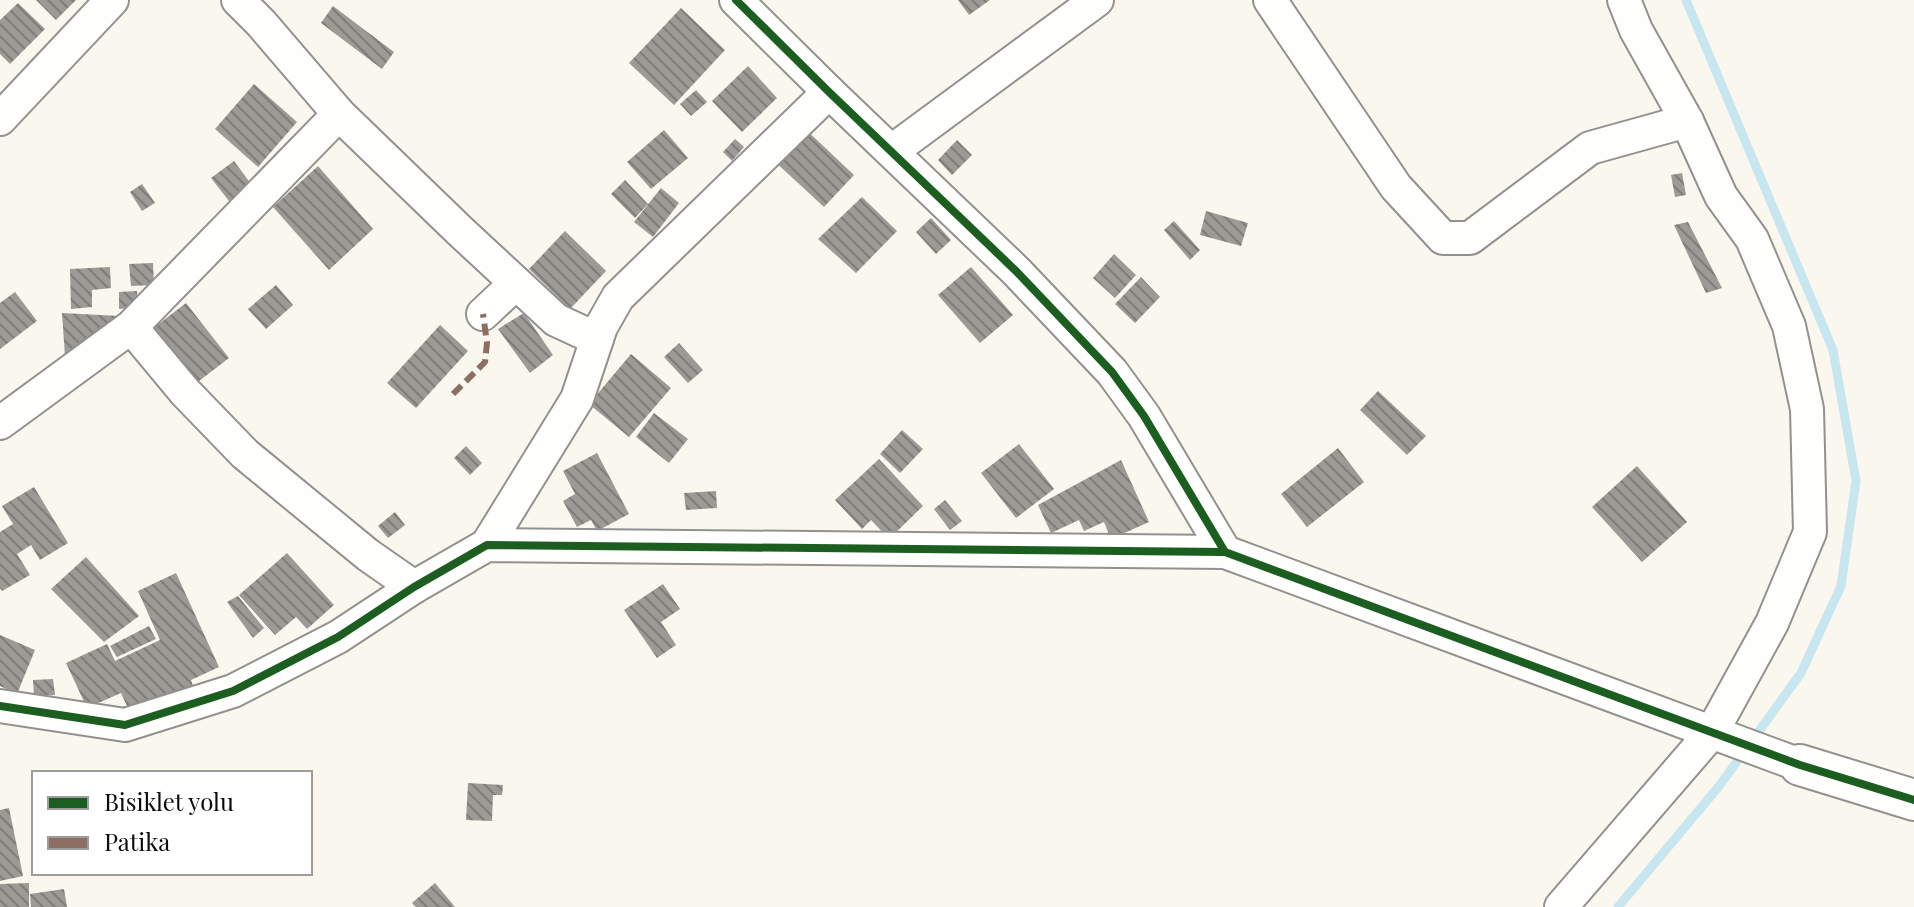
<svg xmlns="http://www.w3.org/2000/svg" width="1914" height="907" font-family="'Playfair Display',serif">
<defs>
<pattern id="building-back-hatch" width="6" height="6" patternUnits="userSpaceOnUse" patternTransform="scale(2)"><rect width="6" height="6" fill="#9c9a95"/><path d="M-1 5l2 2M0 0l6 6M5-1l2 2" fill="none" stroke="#7d7c78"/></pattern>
</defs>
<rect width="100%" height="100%" fill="#faf7ef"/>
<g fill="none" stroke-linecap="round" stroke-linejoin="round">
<polyline stroke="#c8e6f0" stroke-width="9" points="1618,907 1720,785 1801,673 1841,586 1856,481 1833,350 1686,0"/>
</g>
<g fill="url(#building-back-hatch)">
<polygon points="36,0 76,0 56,20"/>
<polygon points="958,0 990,0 969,15"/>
<polygon points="18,3 45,29 10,64 0,54 0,20"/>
<polygon points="333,6 394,52 382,69 321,23"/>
<polygon points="681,8 725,50 674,105 629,63"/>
<polygon points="748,66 777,98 742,132 712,101"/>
<polygon points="254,84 297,122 258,167 215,129"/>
<polygon points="696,90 707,102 691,116 680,104"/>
<polygon points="802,126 854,175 824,207 772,159"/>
<polygon points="664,130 688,158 651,189 627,162"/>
<polygon points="735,139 744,147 732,161 723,152"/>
<polygon points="957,140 972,155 952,175 938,160"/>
<polygon points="234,161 251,184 229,201 211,178"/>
<polygon points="318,166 373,229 329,270 273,207"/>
<polygon points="1682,173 1686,195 1675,197 1671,175"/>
<polygon points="625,180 648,204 635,218 611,194"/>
<polygon points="142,184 155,203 142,211 130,192"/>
<polygon points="661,188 679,203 653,237 634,222"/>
<polygon points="862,197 897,231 856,273 818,239"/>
<polygon points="1206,211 1248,223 1241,246 1200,235"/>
<polygon points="931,218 951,240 936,254 916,232"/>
<polygon points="1174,221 1200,250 1190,260 1164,230"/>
<polygon points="1688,222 1722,288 1706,293 1674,225"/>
<polygon points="565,231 606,271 570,309 529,269"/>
<polygon points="1114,254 1136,275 1115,298 1093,278"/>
<polygon points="153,263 154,285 131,286 129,264"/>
<polygon points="110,267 111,288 92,290 92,307 71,309 70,269"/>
<polygon points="971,267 1013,315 980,343 938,295"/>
<polygon points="1141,277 1160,297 1135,323 1115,304"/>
<polygon points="276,285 293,305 266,329 248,309"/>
<polygon points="137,291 138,308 119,309 119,292"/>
<polygon points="15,292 37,321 0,349 0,303"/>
<polygon points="186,303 229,358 186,391 143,336"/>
<polygon points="62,313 120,316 65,356"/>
<polygon points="524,313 553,355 530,373 498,329"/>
<polygon points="440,325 468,351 416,408 387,383"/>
<polygon points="679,343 703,370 688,383 664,357"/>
<polygon points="631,354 671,388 629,437 589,404"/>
<polygon points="1378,391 1426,436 1407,455 1360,410"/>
<polygon points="654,413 688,439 669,463 636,437"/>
<polygon points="902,430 923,449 900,473 880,454"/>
<polygon points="1019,444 1054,489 1016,518 981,473"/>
<polygon points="466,446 482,463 470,475 454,458"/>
<polygon points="1338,448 1364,482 1307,527 1281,494"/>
<polygon points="597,453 629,514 597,531 591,520 577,527 563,501 575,494 563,471"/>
<polygon points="879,459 923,506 889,539 871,520 862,529 835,500"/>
<polygon points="1121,460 1149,522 1111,539 1104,522 1084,531 1079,520 1051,533 1038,505"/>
<polygon points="1637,466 1687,522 1642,562 1592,507"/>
<polygon points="34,487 68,543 40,560 31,545 17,554 30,575 2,591 0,588 0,532 13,524 2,506"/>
<polygon points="716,491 717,508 686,510 684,493"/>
<polygon points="945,500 962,521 950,530 934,509"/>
<polygon points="395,512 405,525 388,538 378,526"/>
<polygon points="287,553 334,605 307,629 296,617 275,635 239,595"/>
<polygon points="86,557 139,616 104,642 51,589"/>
<polygon points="176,573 219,667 191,680 193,686 131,715 121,693 87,708 66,663 107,644 115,661 160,640 138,591"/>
<polygon points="663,584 680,609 661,622 676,645 657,658 624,610"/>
<polygon points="238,596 264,628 253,638 227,602"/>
<polygon points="149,626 156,639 117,657 110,646"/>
<polygon points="0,635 35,650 17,694 0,686"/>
<polygon points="53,679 55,695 34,696 33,680"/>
<polygon points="468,783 503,785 502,795 493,795 492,821 466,820"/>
<polygon points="9,808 23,876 0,881 0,810"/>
<polygon points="29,883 29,907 0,907 0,884"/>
<polygon points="435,883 455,907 416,907 412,903"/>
<polygon points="64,889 67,907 31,907 30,894"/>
</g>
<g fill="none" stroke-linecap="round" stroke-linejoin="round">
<defs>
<g id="minor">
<polyline points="238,0 261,23 339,114 460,231 556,320 597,339"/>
<polyline points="736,0 829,92 1016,271 1112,372 1144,416 1225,552 1800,765"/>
<polyline points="1270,0 1396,187 1443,238 1470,238 1590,148 1687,121"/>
<polyline points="0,119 112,0"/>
<polyline points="892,151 1097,0"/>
<polyline points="483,314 516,283"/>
<polyline points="131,327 185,392 245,454 368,555 414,587"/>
<polyline points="0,423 131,327 339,114"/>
<polyline points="487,545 577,399 601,327 618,297 829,92"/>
<polyline points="0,706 125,725 233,691 338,637 414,587 487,545 1225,552"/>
<polyline points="1561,907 1712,732 1772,623 1810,532 1807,409 1789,326 1752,239 1721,196 1687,121 1636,30 1624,0"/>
</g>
<polyline id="tertiary" points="1800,765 1914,800"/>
</defs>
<use href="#minor" stroke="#93918e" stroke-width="36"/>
<use href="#tertiary" stroke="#93918e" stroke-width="44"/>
<use href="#minor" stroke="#fefefd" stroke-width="32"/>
<use href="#tertiary" stroke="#fefefd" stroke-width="40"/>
<polyline stroke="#8d6e63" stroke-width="6" stroke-dasharray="12 6" stroke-linecap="butt" points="453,394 485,362 487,343 483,314"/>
<defs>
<g id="cycleway">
<polyline points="736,0 829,92 1016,271 1112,372 1144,416 1225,552 1800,765 1914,800"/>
<polyline points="0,706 125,725 233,691 338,637 414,587 487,545 1225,552"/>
</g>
</defs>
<use href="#cycleway" stroke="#fff" stroke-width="13"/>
<use href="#cycleway" stroke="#1b5e20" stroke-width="8"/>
</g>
<rect x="32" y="771" width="280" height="104" fill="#ffffff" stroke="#9d9d9d" stroke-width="2"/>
<rect x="48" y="797" width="40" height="12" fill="#1b5e20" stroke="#9d9d9d" stroke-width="2"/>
<text x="104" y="811" font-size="24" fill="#0b0b0b">Bisiklet yolu</text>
<rect x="48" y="837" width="40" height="12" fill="#8d6e63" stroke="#9d9d9d" stroke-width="2"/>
<text x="104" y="851" font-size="24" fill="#0b0b0b">Patika</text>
</svg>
